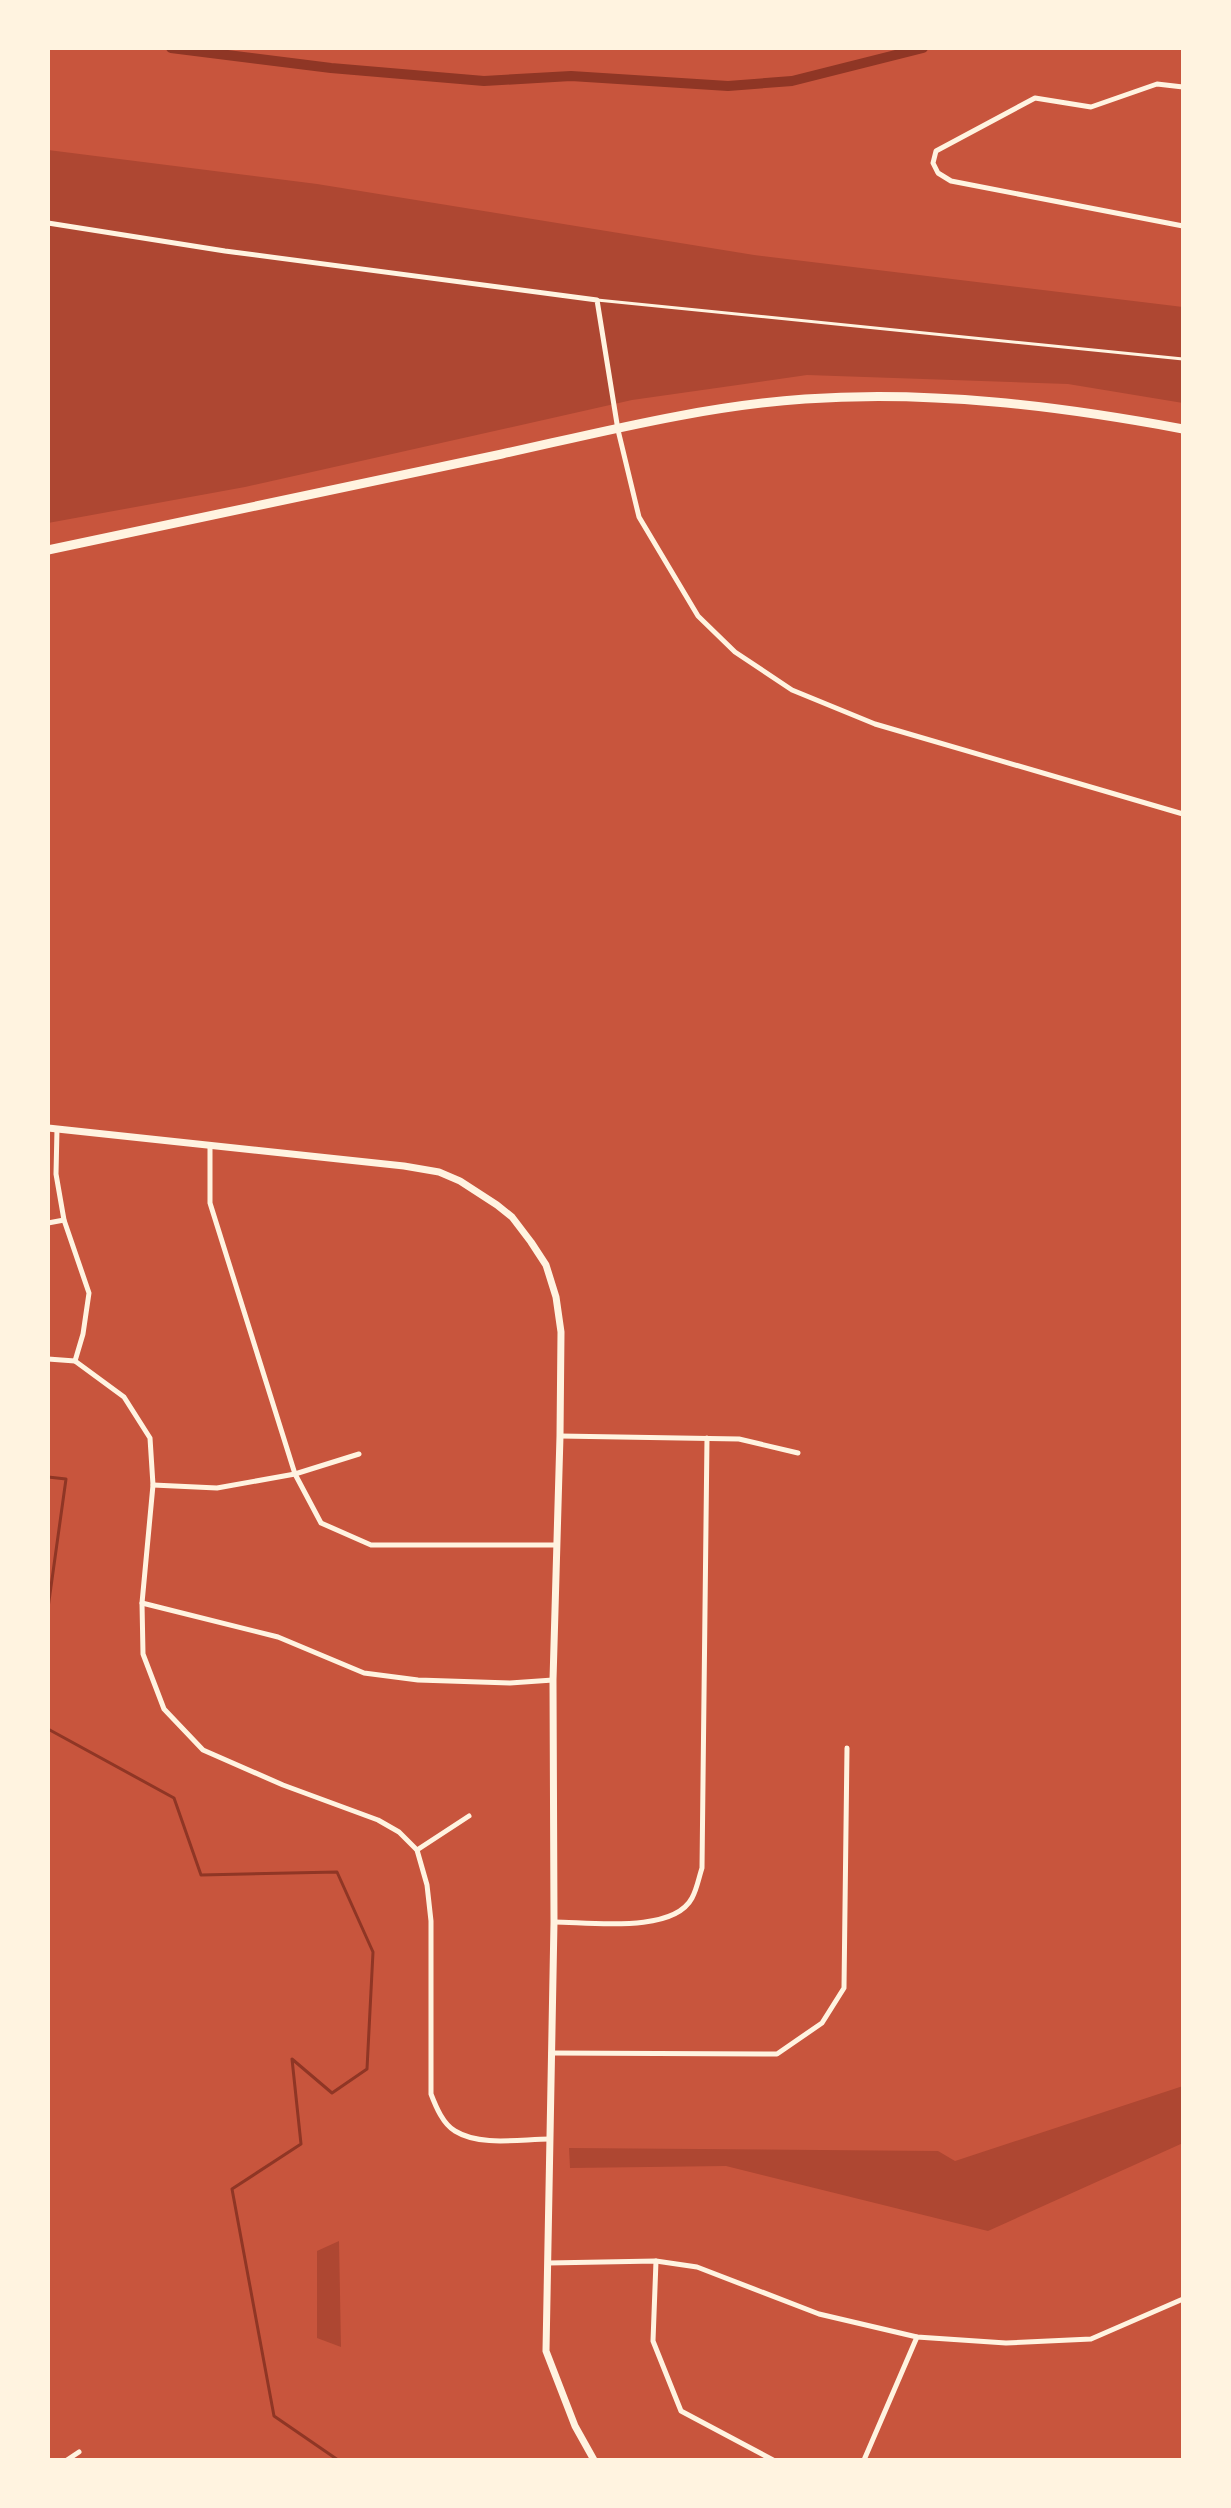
<svg xmlns="http://www.w3.org/2000/svg" width="1231" height="2508" font-family="'Source Serif 4',serif">
<rect width="100%" height="100%" fill="#c8553d"/>
<g fill="#ae4732">
<polygon points="48,150 317,184 754,255 1183,307 1183,403 1068,384 807,375 632,400 245,487 48,523"/>
<polygon points="1183,2086 1183,2143 988,2231 726,2166 570,2168 569,2148 938,2151 955,2161"/>
<polygon points="339,2241 341,2347 317,2338 317,2251"/>
</g>
<g fill="none" stroke-linecap="round" stroke-linejoin="round">
<g stroke="#8f3625" stroke-width="3">
<polyline points="48,1477 66,1479 48,1608"/>
<polyline points="48,1729 174,1798 201,1875 337,1872 373,1952 367,2069 332,2093 292,2059 301,2144 232,2189 274,2416 338,2460"/>
</g>
<polyline stroke="#8f3625" stroke-width="10" points="171,48 331,68 484,81 571,76 728,86 792,81 923,48"/>
<polyline stroke="#fff3e0" stroke-width="3" points="597,300 1183,359"/>
<g stroke="#fff3e0" stroke-width="5">
<polyline points="1183,87 1157,84 1091,107 1035,98 936,151 933,163 938,173 951,181 1183,226"/>
<polyline points="48,223 225,251 597,300 618,430 639,517 698,616 735,652 792,690 875,724 1183,814"/>
<polyline points="57,1129 56,1174 64,1220 89,1293 83,1334 75,1361"/>
<polyline points="210,1146 210,1203 295,1474 321,1523 371,1545 557,1545"/>
<polyline points="48,1223 64,1220"/>
<path d="M48,1359L75,1361L124,1397L150,1438L153,1485L142,1603L143,1654L164,1709L203,1750L283,1785L378,1820L399,1832L417,1850L427,1885L431,1921V2094C436,2107 443,2124 455,2131C481,2147 521,2139 550,2139"/>
<polyline points="560,1436 739,1439 798,1453"/>
<polyline points="153,1485 217,1488 295,1474 359,1454"/>
<polyline points="142,1603 278,1637 364,1673 418,1680 510,1683 553,1680"/>
<polyline points="417,1850 469,1816"/>
<path d="M554,1922C589,1922 673,1934 692,1898C697,1889 699,1877 702,1868L707,1438"/>
<polyline points="551,2053 777,2054 822,2023 844,1988 847,1748"/>
<polyline points="656,2261 653,2341 681,2411 773,2460"/>
<polyline points="548,2263 656,2261 697,2267 819,2314 917,2337 1006,2343 1091,2339 1183,2299"/>
<polyline points="67,2460 79,2452"/>
<polyline points="864,2460 917,2337"/>
</g>
<polyline stroke="#fff3e0" stroke-width="7" points="48,1128 404,1166 439,1172 460,1181 497,1205 512,1217 531,1242 546,1265 556,1297 561,1332 560,1436 553,1680 554,1922 546,2351 575,2426 594,2460"/>
<path stroke="#fff3e0" stroke-width="9" d="M48,550C200,519 351,486 502,454C602,432 703,406 805,399C931,390 1059,406 1183,429"/>
</g>
<rect width="1231" height="2508" fill="none" stroke="#fff3e0" stroke-width="100"/>
</svg>
